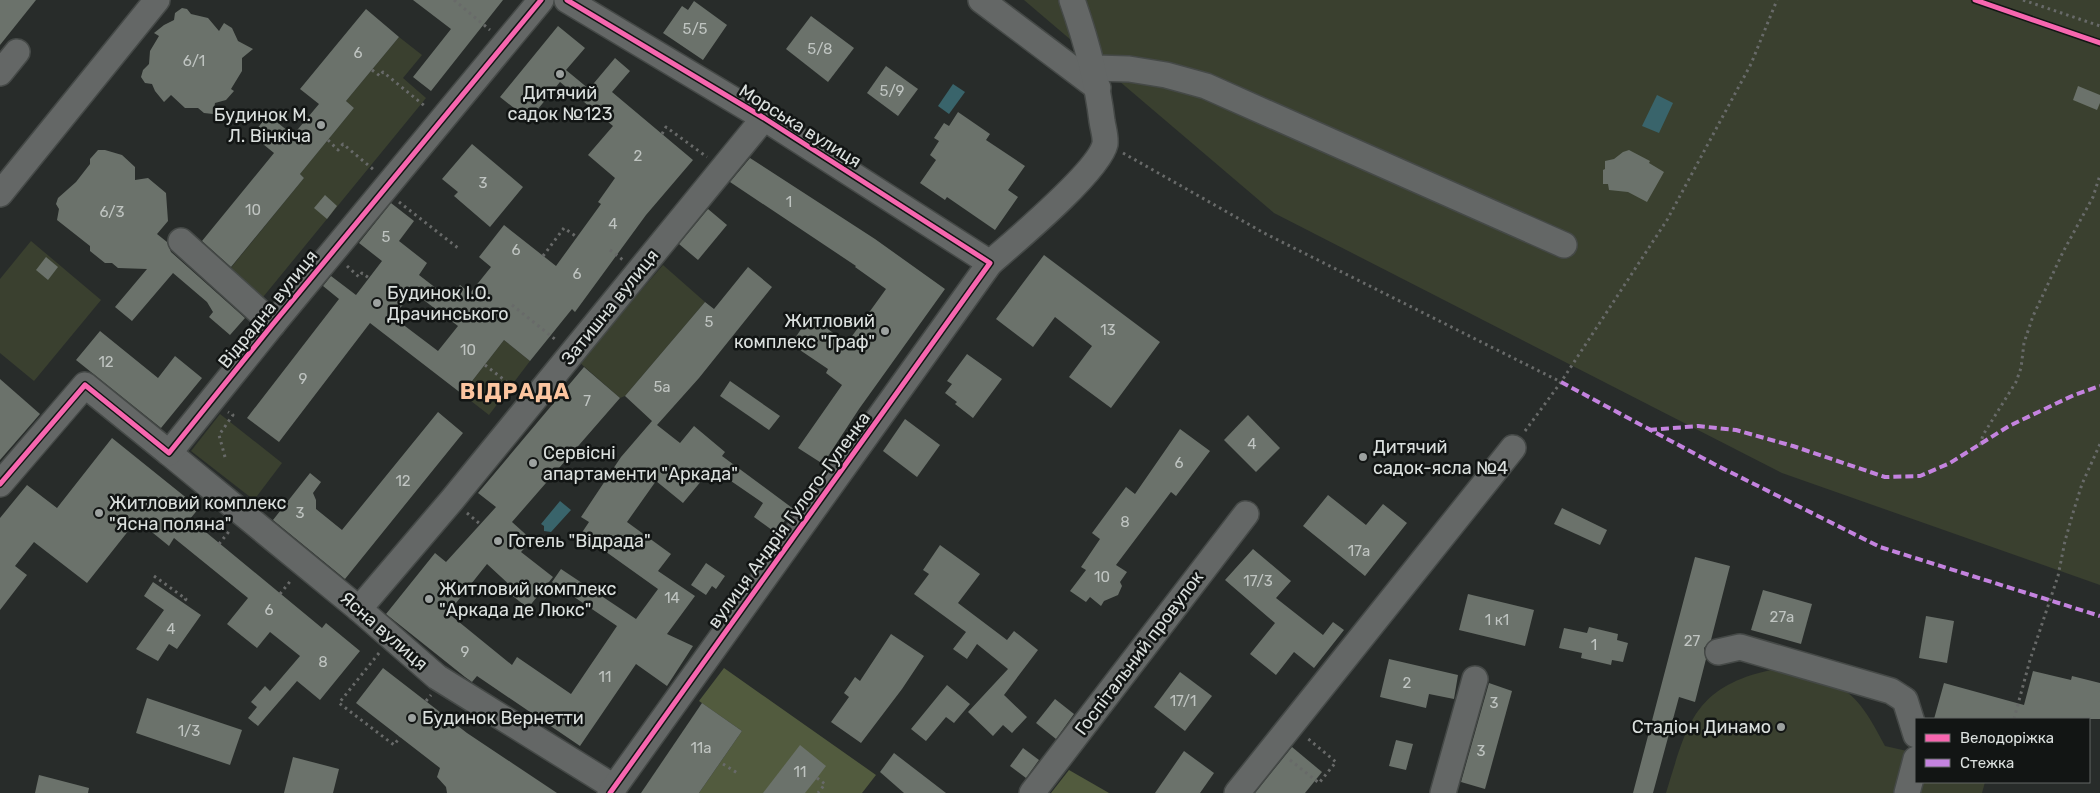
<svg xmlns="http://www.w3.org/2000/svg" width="2100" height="793" font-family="Rubik,sans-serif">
<rect width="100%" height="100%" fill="#282c2a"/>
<g fill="#3a402f">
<polygon points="1024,0 2100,0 2100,585 1782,473 1274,213"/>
<polygon points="399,37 422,55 403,78 426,98 259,302 225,275 304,178 300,174 354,108 346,101"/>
<polygon points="31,241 101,300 34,381 0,353 0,279"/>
<polygon points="663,265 705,302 625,396 620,398 579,362"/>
<polygon points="504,340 530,361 489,415 462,394"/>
<polygon points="220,414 282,463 254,500 191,451"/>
<path d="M1775,669C1794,674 1815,678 1834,685C1859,694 1873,724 1885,746L1907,751L1897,793H1666C1688,722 1694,686 1775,669Z"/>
<polygon points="1922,782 1985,782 1982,793 1919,793"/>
</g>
<g fill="#525b3e">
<polygon points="724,668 876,775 862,793 699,793 742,731 699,701"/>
<polygon points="1069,770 1109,793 1051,793"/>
</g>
<g fill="#39646b">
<polygon points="953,84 965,92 949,114 938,106"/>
<polygon points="1657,95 1673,103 1659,133 1642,126"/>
<polygon points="560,501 571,510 551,532 544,531 544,526 541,524"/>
</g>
<g fill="#6b726b" fill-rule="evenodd">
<polygon points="0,0 36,0 0,45"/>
<polygon points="413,0 503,0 431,91 413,77 451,29"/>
<polygon points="694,1 727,25 703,60 663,33 682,6 688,10"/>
<polygon points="182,8 187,9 191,14 208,18 219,31 224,23 232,28 238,41 253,49 242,58 242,71 231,89 234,91 226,100 215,103 213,114 204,113 198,108 185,108 171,95 164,102 155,91 152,84 145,83 141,77 143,70 149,64 150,51 159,36 154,33 164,25 174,20 175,13"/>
<polygon points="366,9 399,37 346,101 354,108 300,174 304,178 231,267 202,241 274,153 252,135 268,115 293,135 319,104 300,89"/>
<polygon points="811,16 854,48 828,82 786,49"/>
<path d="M558,26L585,48L566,70L589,89L615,58L630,71L612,92L693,160L646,215L575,312L572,309L530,361L504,340L462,394L370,323L279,442L247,418L339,299L323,286L331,276L356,295L382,261L359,243L391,203L414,221L399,241L427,263L419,275L450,299L460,285L470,293L491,267L479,257L504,225L556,266L601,204L598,202L615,178L588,155L613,126L560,82L529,120L500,97ZM413,292L458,326L438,351L393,317Z"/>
<polygon points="886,66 918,89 898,116 867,93"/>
<polygon points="2078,86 2100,95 2100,103 2097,110 2073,100"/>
<polygon points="958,112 990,134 986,140 1025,166 1008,190 1018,197 995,230 947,197 945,200 920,183 936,160 930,155 939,141 934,138 944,123 949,126"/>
<polygon points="472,144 523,187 490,227 454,196 458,192 442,179"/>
<polygon points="98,150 105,150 122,155 135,167 135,180 148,178 166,193 168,221 157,234 167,242 171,252 245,318 230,335 209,317 213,312 207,302 173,273 132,321 115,307 147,269 118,268 112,263 105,263 90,251 90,246 57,220 59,209 56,204 58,198 76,182 90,164 90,159"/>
<polygon points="1629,150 1650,161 1649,163 1664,172 1647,202 1628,192 1609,190 1608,184 1603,184 1603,170 1605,169 1605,161 1614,159 1623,152"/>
<polygon points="750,158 875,239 945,289 859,409 823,464 798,448 842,385 826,373 828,369 791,344 810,316 847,343 886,289 855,267 856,266 730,182"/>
<polygon points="325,195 337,206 327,219 314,208"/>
<polygon points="708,209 727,225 698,260 679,244"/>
<polygon points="1044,255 1160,342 1111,408 1069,377 1092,346 1055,317 1033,347 996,319"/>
<polygon points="46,257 58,267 48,280 36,270"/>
<polygon points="748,267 772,287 699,378 657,425 680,443 694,426 725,452 722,456 795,510 788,520 786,519 776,533 754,517 763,503 712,468 683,503 656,481 627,522 671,554 658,571 695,596 667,634 693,646 667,686 636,664 580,746 477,676 472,682 465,677 386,614 435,553 446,562 496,507 478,493 584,367 620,398 512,522 532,540 521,552 553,577 528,608 510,594 514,589 487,564 448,613 512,665 517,657 571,694 617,626 552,582 561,569 636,619 658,589 581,534 589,522 581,517 621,457 652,421 625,396 705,302 714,309"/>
<polygon points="100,331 158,378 175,356 202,378 161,428 76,360"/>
<polygon points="967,354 1002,379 973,418 955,404 957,402 945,393 952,384 947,381"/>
<polygon points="0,379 40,414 0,460"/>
<polygon points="730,381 780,416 769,430 720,396"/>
<polygon points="438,412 463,433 345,579 273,520 310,473 321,482 313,493 316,500 316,509 342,530"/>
<polygon points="1248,415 1280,448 1256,472 1224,440"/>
<polygon points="905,419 940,445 917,477 883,451"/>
<polygon points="1180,429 1210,451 1176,496 1171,492 1116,565 1127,572 1120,582 1122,586 1118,595 1104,601 1101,606 1090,597 1086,602 1070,591 1086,570 1081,567 1100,539 1092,533 1126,487 1135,494"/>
<polygon points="112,438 199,508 190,519 322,628 326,623 360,651 320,700 297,681 258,726 248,718 257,707 251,702 265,686 270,691 300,656 270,632 257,648 227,624 248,598 174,538 169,546 137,520 87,583 34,542 15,566 27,575 0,610 0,518 27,485 57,508"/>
<polygon points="1328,495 1366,525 1383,504 1407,523 1365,576 1303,526"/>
<polygon points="1562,508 1607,530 1600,545 1554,524"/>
<polygon points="940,545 980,574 958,603 1007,640 1014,631 1038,650 1004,695 1027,717 1012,733 1003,725 993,736 968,712 1008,669 977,644 967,659 953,649 966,632 914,594 929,574 923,570"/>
<polygon points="1253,549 1291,581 1276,598 1323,635 1333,622 1344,630 1314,668 1294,652 1276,675 1250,654 1275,623 1225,580"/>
<polygon points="1695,557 1730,566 1711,640 1704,648 1706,659 1695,702 1679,697 1653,793 1633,793"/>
<polygon points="706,563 725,576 716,589 712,586 706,595 691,585"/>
<polygon points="153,582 201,615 177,649 169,644 158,661 136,649 164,610 144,596"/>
<polygon points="1763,590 1812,604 1801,644 1751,630"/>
<polygon points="1468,594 1534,610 1525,646 1459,630"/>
<polygon points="1926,616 1954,621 1947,663 1919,658"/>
<polygon points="1589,627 1618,634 1617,640 1628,643 1623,662 1612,660 1611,665 1581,658 1582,653 1559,648 1564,628 1587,633"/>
<polygon points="891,634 924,656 902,689 861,743 831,722 849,697 844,693 855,677 860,681"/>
<polygon points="1389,659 1458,675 1454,699 1429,694 1426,708 1380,697"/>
<polygon points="383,668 467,733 557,793 447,793 446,787 437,777 440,768 356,703"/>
<polygon points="2033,671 2071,680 2072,676 2100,683 2100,719 1934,719 1944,683 2024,705"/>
<polygon points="1180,672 1212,696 1185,731 1154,707"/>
<polygon points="1489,683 1512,691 1485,789 1461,782"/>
<polygon points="947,685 970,704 954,723 946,717 926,741 911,729"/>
<polygon points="147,698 242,730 230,765 136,733"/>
<polygon points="1055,699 1074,714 1056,739 1036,723"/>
<polygon points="702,703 742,731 699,793 641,793"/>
<polygon points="1396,740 1413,744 1406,770 1389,766"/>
<polygon points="800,745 826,766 817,778 805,793 763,793"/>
<polygon points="1292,747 1322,772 1305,793 1255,793"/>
<polygon points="1023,748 1039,760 1026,778 1010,766"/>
<polygon points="1184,751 1214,773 1200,793 1155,793"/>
<polygon points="894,753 946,793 904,793 880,772"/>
<polygon points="293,757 339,769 333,793 284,793"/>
<polygon points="39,775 89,788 88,793 35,793"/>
</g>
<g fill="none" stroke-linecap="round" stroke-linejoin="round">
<defs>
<g id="minor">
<polyline points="567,0 764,118 990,263"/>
<polyline points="981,0 1098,88"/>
<polyline points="1094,68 1129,69 1166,75 1206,86 1564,245"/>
<polyline points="0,73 17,52"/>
<polyline points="0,194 157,0"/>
<polyline points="181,241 273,324"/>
<polyline points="169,453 359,609 437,677 614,787"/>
<polyline points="0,484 85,385 169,453 273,324 541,0"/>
<polyline points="359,609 452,500 764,118"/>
<polyline points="1718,652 1740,647 1891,691 1905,700 1916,735"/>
<path d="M610,793L990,263C1014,242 1099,171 1105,144C1106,137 1103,128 1102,121C1097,79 1086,40 1072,0"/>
<polyline points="1032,793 1246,514"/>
<polyline points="1237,793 1513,448"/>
<polyline points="1443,793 1475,679"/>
<polyline points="1907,793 1916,759"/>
</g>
</defs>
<use href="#minor" stroke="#454947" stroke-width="28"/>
<g stroke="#686a69" stroke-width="3" stroke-dasharray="2.5 4" stroke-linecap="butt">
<polyline points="454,0 490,30"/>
<polyline points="2023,0 2100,26"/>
<polyline points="372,70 380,76 383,72 426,107"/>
<polyline points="662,134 666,127 707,157"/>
<polyline points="328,140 338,150 343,144 374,170"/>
<polyline points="1123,153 1264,233 1561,382"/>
<polyline points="399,202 458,248"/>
<polyline points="610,250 623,260"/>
<polyline points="543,256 564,228 577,237"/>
<polyline points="347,266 359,277 362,273 369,278"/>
<polyline points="512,305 556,340"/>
<polyline points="485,365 516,389"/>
<polyline points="1525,431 1561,382 1667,220 1751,64 1777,0"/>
<polyline points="1980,445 1983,435 2016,382 2021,368 2024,343 2033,316 2063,252 2093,197 2100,175"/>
<polyline points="225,457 219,435 233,415 228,412"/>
<polyline points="467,513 480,524"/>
<polyline points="219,544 231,529"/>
<polyline points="154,576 186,599 183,603"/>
<polyline points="280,594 292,579"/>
<polyline points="379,653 339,703 394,745 400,737"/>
<polyline points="426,701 431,695"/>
<polyline points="2014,719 2030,660 2058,576 2065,541 2072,516 2082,484 2100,444"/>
<polyline points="1290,760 1319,783 1336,762 1306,737"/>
<polyline points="723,764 739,774"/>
<polyline points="817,778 825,784 818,793"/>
</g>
<use href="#minor" stroke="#646766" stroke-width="25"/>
<g stroke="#c483df" stroke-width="4" stroke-dasharray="8 4" stroke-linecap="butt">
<polyline points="1561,382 1714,464 1880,547 2100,616"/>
<polyline points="1649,430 1698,426 1736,430 1793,446 1885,477 1920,476 1950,463 2009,426 2074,395 2100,386"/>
</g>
<defs>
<g id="cycleway">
<polyline points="567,0 764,118 990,263 610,793"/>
<polyline points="1975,0 2100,43"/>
<polyline points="0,484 85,385 169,453 273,324 541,0"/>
</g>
</defs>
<use href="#cycleway" stroke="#121514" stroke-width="8"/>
<use href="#cycleway" stroke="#f766af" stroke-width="5"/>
</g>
<g fill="#9ca19f" stroke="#121514" stroke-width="2">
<circle cx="560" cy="74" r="5"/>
<circle cx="321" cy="125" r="5"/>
<circle cx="377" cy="303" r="5"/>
<circle cx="885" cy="331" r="5"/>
<circle cx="1363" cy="457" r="5"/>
<circle cx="533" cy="463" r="5"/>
<circle cx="99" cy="513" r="5"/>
<circle cx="498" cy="541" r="5"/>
<circle cx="429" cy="599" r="5"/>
<circle cx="412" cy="718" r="5"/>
<circle cx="1781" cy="727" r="5"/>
</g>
<g text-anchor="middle" stroke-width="5" stroke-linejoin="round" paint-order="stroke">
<g font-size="15" fill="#bfc4c1">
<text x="695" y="34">5/5</text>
<text x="820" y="54">5/8</text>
<text x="358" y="58">6</text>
<text x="194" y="66">6/1</text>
<text x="892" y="96">5/9</text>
<text x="638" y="161">2</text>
<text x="483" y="188">3</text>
<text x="789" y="207">1</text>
<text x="253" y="215">10</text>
<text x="112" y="217">6/3</text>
<text x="613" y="229">4</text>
<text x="386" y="242">5</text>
<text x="516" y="255">6</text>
<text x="577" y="279">6</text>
<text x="709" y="327">5</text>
<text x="1108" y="335">13</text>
<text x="468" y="355">10</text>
<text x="106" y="367">12</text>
<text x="303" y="384">9</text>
<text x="662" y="392">5а</text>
<text x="587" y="406">7</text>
<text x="1252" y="449">4</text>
<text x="1179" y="468">6</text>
<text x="403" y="486">12</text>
<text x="300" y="518">3</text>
<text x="1125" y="527">8</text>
<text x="1359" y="556">17а</text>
<text x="1102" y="582">10</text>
<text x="1258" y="586">17/3</text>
<text x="672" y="603">14</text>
<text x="269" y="615">6</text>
<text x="1782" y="622">27а</text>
<text x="1497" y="625">1 к1</text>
<text x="171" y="634">4</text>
<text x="1692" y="646">27</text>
<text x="1594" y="650">1</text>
<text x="465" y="657">9</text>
<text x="323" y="667">8</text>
<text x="605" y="682">11</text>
<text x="1407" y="688">2</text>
<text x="1183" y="706">17/1</text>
<text x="1494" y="708">3</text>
<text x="189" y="736">1/3</text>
<text x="701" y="753">11а</text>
<text x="1481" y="756">3</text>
<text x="800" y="777">11</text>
</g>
<g font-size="18" fill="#dbe0de" stroke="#121514" text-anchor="start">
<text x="560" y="99" text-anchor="middle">Дитячий<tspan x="560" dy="21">садок №123</tspan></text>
<text x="311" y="121" text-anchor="end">Будинок М.<tspan x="311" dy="21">Л. Вінкіча</tspan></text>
<text x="387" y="299">Будинок І.О.<tspan x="387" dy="21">Драчинського</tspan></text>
<text x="875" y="327" text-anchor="end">Житловий<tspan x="875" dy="21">комплекс "Граф"</tspan></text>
<text x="1373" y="453">Дитячий<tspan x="1373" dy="21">садок-ясла №4</tspan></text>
<text x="543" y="459">Сервісні<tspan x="543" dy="21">апартаменти "Аркада"</tspan></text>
<text x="109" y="509">Житловий комплекс<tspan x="109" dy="21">"Ясна поляна"</tspan></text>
<text x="508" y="547">Готель "Відрада"</text>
<text x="439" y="595">Житловий комплекс<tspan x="439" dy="21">"Аркада де Люкс"</tspan></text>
<text x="422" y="724">Будинок Вернетти</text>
<text x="1771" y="733" text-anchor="end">Стадіон Динамо</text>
</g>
<g font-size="18" fill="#dbe0de" stroke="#121514">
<text transform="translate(800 126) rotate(32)" y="6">Морська вулиця</text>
<text transform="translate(610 307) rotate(-51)" y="6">Затишна вулиця</text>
<text transform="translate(268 309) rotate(-51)" y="6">Відрадна вулиця</text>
<text transform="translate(789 520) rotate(-54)" y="6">вулиця Андрія Гулого-Гуленка</text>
<text transform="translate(384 631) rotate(41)" y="6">Ясна вулиця</text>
<text transform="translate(1139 653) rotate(-53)" y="6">Госпітальний провулок</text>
</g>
<g font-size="22" font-weight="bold" letter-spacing="1" fill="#fcc5a0" stroke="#121514">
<text x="515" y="399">ВІДРАДА</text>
</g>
</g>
<rect x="1915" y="718" width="175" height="65" fill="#121514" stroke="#626665"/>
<rect x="1925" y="734" width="25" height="8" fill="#f766af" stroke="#626665"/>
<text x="1960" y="743" font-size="15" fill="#dbe0de">Велодоріжка</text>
<rect x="1925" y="759" width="25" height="8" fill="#c483df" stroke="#626665"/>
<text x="1960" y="768" font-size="15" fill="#dbe0de">Стежка</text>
</svg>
